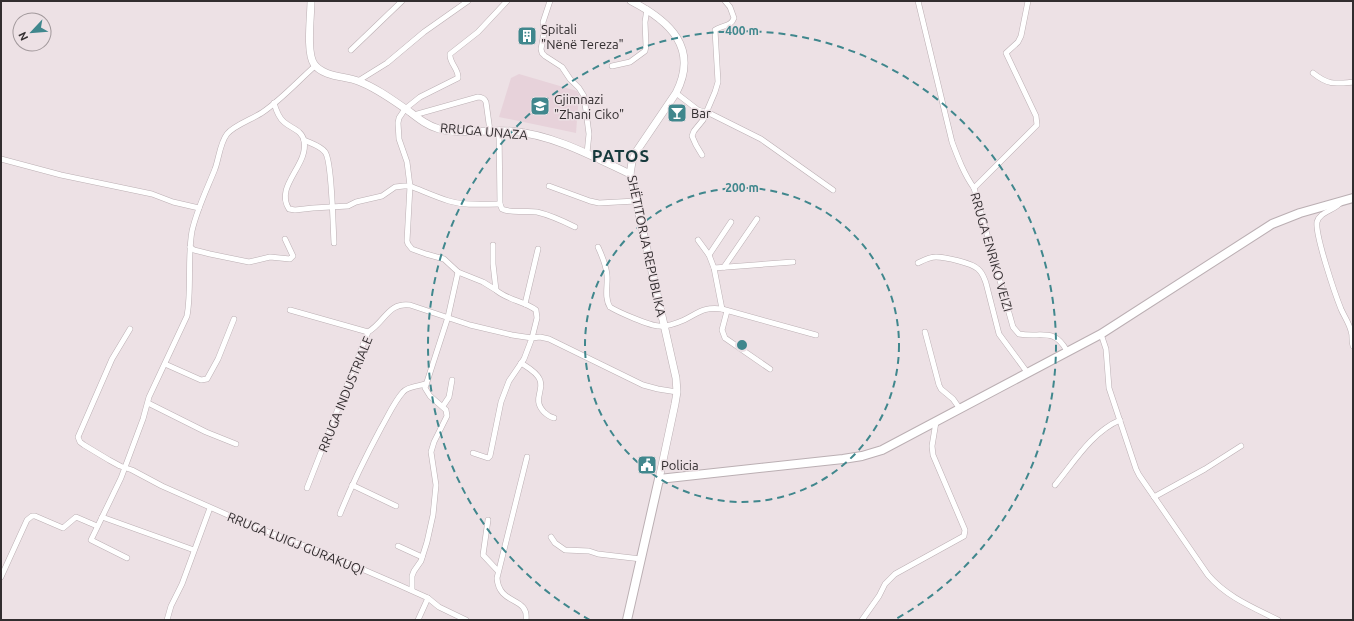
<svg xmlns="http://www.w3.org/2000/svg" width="1354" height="621" font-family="Ubuntu,sans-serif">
<rect width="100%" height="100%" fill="#ede1e5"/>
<polygon fill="#e7d2da" points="519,74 577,91 579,95 576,133 499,117 511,78"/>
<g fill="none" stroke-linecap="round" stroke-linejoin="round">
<defs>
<g id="minor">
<polyline points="550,1 543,22 544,33 541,49 542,53 545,56 562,67 570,79 579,88 584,96 589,134 587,153"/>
<path d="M918,1L952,142C958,158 964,174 974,188L1013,327L1019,334C1041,338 1054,327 1067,351"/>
<polyline points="351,50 402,1"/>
<polyline points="612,66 630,62 645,51 646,46 645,22 647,9"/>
<path d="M1313,73C1328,85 1334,84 1353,82"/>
<polyline points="358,81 387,63 424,32 468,1"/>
<polyline points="676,93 698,110 711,114 761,139 833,190"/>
<path d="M274,103C276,110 279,118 284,122C292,129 302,130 304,141C309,165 274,186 289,209L295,210L313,208L348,206L356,202L382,196L395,187L404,186H410C423,191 436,197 449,201C466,206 483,204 500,204"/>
<path d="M414,115L478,97C482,97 484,98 486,102L490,131"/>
<path d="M499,130L500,204L502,209C513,214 525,210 537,212C550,215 563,221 575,227"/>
<path d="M304,140C310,143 321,146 325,152C332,160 333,228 334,243"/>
<path d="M702,155L696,145L692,136L694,131L703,120L715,92L718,82L715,30C722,25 731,27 734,18L730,7L725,1"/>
<polyline points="1,159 61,175 152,194 173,202 199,208"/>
<polyline points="549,186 590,201 599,203 636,201"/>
<polyline points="974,188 1037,125 1036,116 1006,53 1018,42 1021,36 1028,1"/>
<path d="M1342,201C1335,211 1320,211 1317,222C1315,235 1335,294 1341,309C1344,316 1349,323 1351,331C1353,336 1351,341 1353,346"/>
<polyline points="698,240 709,255 714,268 722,309"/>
<polyline points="190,247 194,250 210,254 249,262 270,257 290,259 293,256 285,239"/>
<path d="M598,247C602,256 606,264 607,275C608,285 604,298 610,307C618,312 650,326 659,326C667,327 677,323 684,320C700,312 703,307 722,309L816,335"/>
<polyline points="709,255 731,222"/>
<path d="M918,263C924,260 929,257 936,257C945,257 972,263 978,269C983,273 984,278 986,283L999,334L1027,372"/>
<polyline points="724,267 757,219"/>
<polyline points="714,268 793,262"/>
<path d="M496,290L483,282L458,272L444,259L426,254L412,249L408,244L407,241L410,186L407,162L399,139L398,123L399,118L405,109L420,97L458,78C459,69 449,63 450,54L478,32L507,1"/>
<polyline points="525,304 538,249"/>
<polyline points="290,310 368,332"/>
<polyline points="727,311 722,330 725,338 770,369"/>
<polyline points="130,329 112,359 78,437 80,442 84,445 109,460 120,466 132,470 162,486 255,527 334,557 399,585 428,598 439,607 466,620"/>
<polyline points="925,332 939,385 941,389 953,399 960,409"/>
<path d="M1101,334L1106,349L1109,388L1136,469L1139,475L1208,575C1227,597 1252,607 1278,620"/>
<path d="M521,363C527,367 537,372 540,380C544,392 532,399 544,412C547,415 550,417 554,418"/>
<polyline points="165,364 201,380 207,379 218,359 234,319"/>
<polyline points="148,403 206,432 236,444"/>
<polyline points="443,406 449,397 452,380"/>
<polyline points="473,453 488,458 490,456 501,402 509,381 524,359 532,338 540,337 549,339 643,385 658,389 677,392"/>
<polyline points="352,485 396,506"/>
<path d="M1055,485C1074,462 1092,432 1120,420"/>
<path d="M307,488L368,332C385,322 388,302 410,305L470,325L512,335L532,338L537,318L536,310C524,301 507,300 496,290L493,264V245"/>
<polyline points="1154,497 1205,469 1241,446"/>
<path d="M340,514C352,484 366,456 381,428C388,416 394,402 403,392C408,386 419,386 426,384"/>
<polyline points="102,517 194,550"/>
<polyline points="488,520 483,555 498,571"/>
<polyline points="551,537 555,543 565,550 589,551 598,554 641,559"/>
<polyline points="398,546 422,557"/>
<path d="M127,558L91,540L121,478L143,419L149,397L187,316C192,288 187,259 192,231C197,209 207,189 215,169C219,158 220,143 227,134C234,125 253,119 263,112C282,99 298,81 315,66"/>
<polyline points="1,577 27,520 32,516 35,516 63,528 76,517 97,526"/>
<polyline points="412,590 412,576 414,571 421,561 427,542 433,515 436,485 431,452 434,442 447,416 446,410 430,396 425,388 448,317 458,272"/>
<polyline points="167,620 171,606 182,584 210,508"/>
<polyline points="418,620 428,598"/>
<path d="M526,620C529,596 499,606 497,578L527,457"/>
<polyline points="862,620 879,596 885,584 895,574 964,536 965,530 933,455 932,446 936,422"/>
</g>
<g id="secondary">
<path d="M311,1C311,16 306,52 314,64C323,77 345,76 358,81C377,88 394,101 410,112C419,119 428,126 439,129C462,135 488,129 511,131C554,135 592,156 630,174"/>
<path d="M631,1C670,21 699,48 676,93L636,152L632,162L630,174L676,378L677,392L675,404L659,479"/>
</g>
<polyline id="primary" points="627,620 659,479 843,459 862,456 882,450 1101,334 1272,224 1300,213 1353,198"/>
</defs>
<use href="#minor" stroke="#bbafb3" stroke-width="6"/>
<use href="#secondary" stroke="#bbafb3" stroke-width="8"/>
<use href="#primary" stroke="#bbafb3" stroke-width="10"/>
<use href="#minor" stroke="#fff" stroke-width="5"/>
<use href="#secondary" stroke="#fff" stroke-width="7"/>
<use href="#primary" stroke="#fff" stroke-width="8"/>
</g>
<g fill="none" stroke="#40878d" stroke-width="2" stroke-dasharray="7 5">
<circle cx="742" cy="345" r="157"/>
<path d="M590 620A314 314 0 1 1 894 620"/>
</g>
<defs>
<symbol id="building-square" viewBox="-11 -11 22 22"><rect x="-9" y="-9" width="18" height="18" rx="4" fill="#40878d" stroke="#ede1e5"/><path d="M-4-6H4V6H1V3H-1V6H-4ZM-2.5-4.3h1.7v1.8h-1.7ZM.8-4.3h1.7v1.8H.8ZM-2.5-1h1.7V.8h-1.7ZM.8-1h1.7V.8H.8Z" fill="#fff"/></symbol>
<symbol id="school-square" viewBox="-11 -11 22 22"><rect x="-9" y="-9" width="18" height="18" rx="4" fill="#40878d" stroke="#ede1e5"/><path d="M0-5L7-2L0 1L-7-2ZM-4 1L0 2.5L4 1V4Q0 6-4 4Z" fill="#fff"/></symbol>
<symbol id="bar-square" viewBox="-11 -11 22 22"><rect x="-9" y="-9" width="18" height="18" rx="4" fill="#40878d" stroke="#ede1e5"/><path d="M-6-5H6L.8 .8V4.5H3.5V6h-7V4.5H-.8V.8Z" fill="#fff"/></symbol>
<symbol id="civic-square" viewBox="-11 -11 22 22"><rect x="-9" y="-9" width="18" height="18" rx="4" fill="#40878d" stroke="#ede1e5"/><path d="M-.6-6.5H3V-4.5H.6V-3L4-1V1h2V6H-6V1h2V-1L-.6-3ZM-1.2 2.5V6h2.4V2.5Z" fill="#fff"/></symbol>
</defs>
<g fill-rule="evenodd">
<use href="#building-square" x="516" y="25" width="22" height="22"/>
<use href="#school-square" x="529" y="95" width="22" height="22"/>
<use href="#bar-square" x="666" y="102" width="22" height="22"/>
<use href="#civic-square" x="636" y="454" width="22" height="22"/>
</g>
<g text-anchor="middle" stroke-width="3" stroke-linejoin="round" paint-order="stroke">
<g font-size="13" fill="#322d2f" stroke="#ede1e5" text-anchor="start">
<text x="541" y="34">Spitali<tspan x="541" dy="15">"Nënë Tereza"</tspan></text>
<text x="554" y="104">Gjimnazi<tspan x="554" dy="15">"Zhani Ciko"</tspan></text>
<text x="691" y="118">Bar</text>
<text x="661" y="470">Policia</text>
</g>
<g font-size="13" fill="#322d2f" stroke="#ede1e5">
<text transform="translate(484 131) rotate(5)" y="5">RRUGA UNAZA</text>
<text transform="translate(647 246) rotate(78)" y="5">SHËTITORJA REPUBLIKA</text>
<text transform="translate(992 252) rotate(74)" y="5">RRUGA ENRIKO VEIZI</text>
<text transform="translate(345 394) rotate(-68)" y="5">RRUGA INDUSTRIALE</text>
<text transform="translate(296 543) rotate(22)" y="5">RRUGA LUIGJ GURAKUQI</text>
</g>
<g font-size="17" font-weight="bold" letter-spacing="1" fill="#16393c" stroke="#ede1e5">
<text x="621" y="162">PATOS</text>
</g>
</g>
<circle cx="742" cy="345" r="6" fill="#40878d" stroke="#ede1e5" stroke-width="2"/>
<g font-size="12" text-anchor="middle" font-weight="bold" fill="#40878d" stroke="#ede1e5" stroke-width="3" stroke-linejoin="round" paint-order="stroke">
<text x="742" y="35">400 m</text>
<text x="742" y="192">200 m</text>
</g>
<rect width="1354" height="621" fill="none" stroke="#322d2f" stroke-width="4"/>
<g transform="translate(32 32) rotate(244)"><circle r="19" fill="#ede1e5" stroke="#a2999c"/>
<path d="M0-3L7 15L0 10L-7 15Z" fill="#40878d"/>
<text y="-6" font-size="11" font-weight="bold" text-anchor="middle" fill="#322d2f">N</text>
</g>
</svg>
